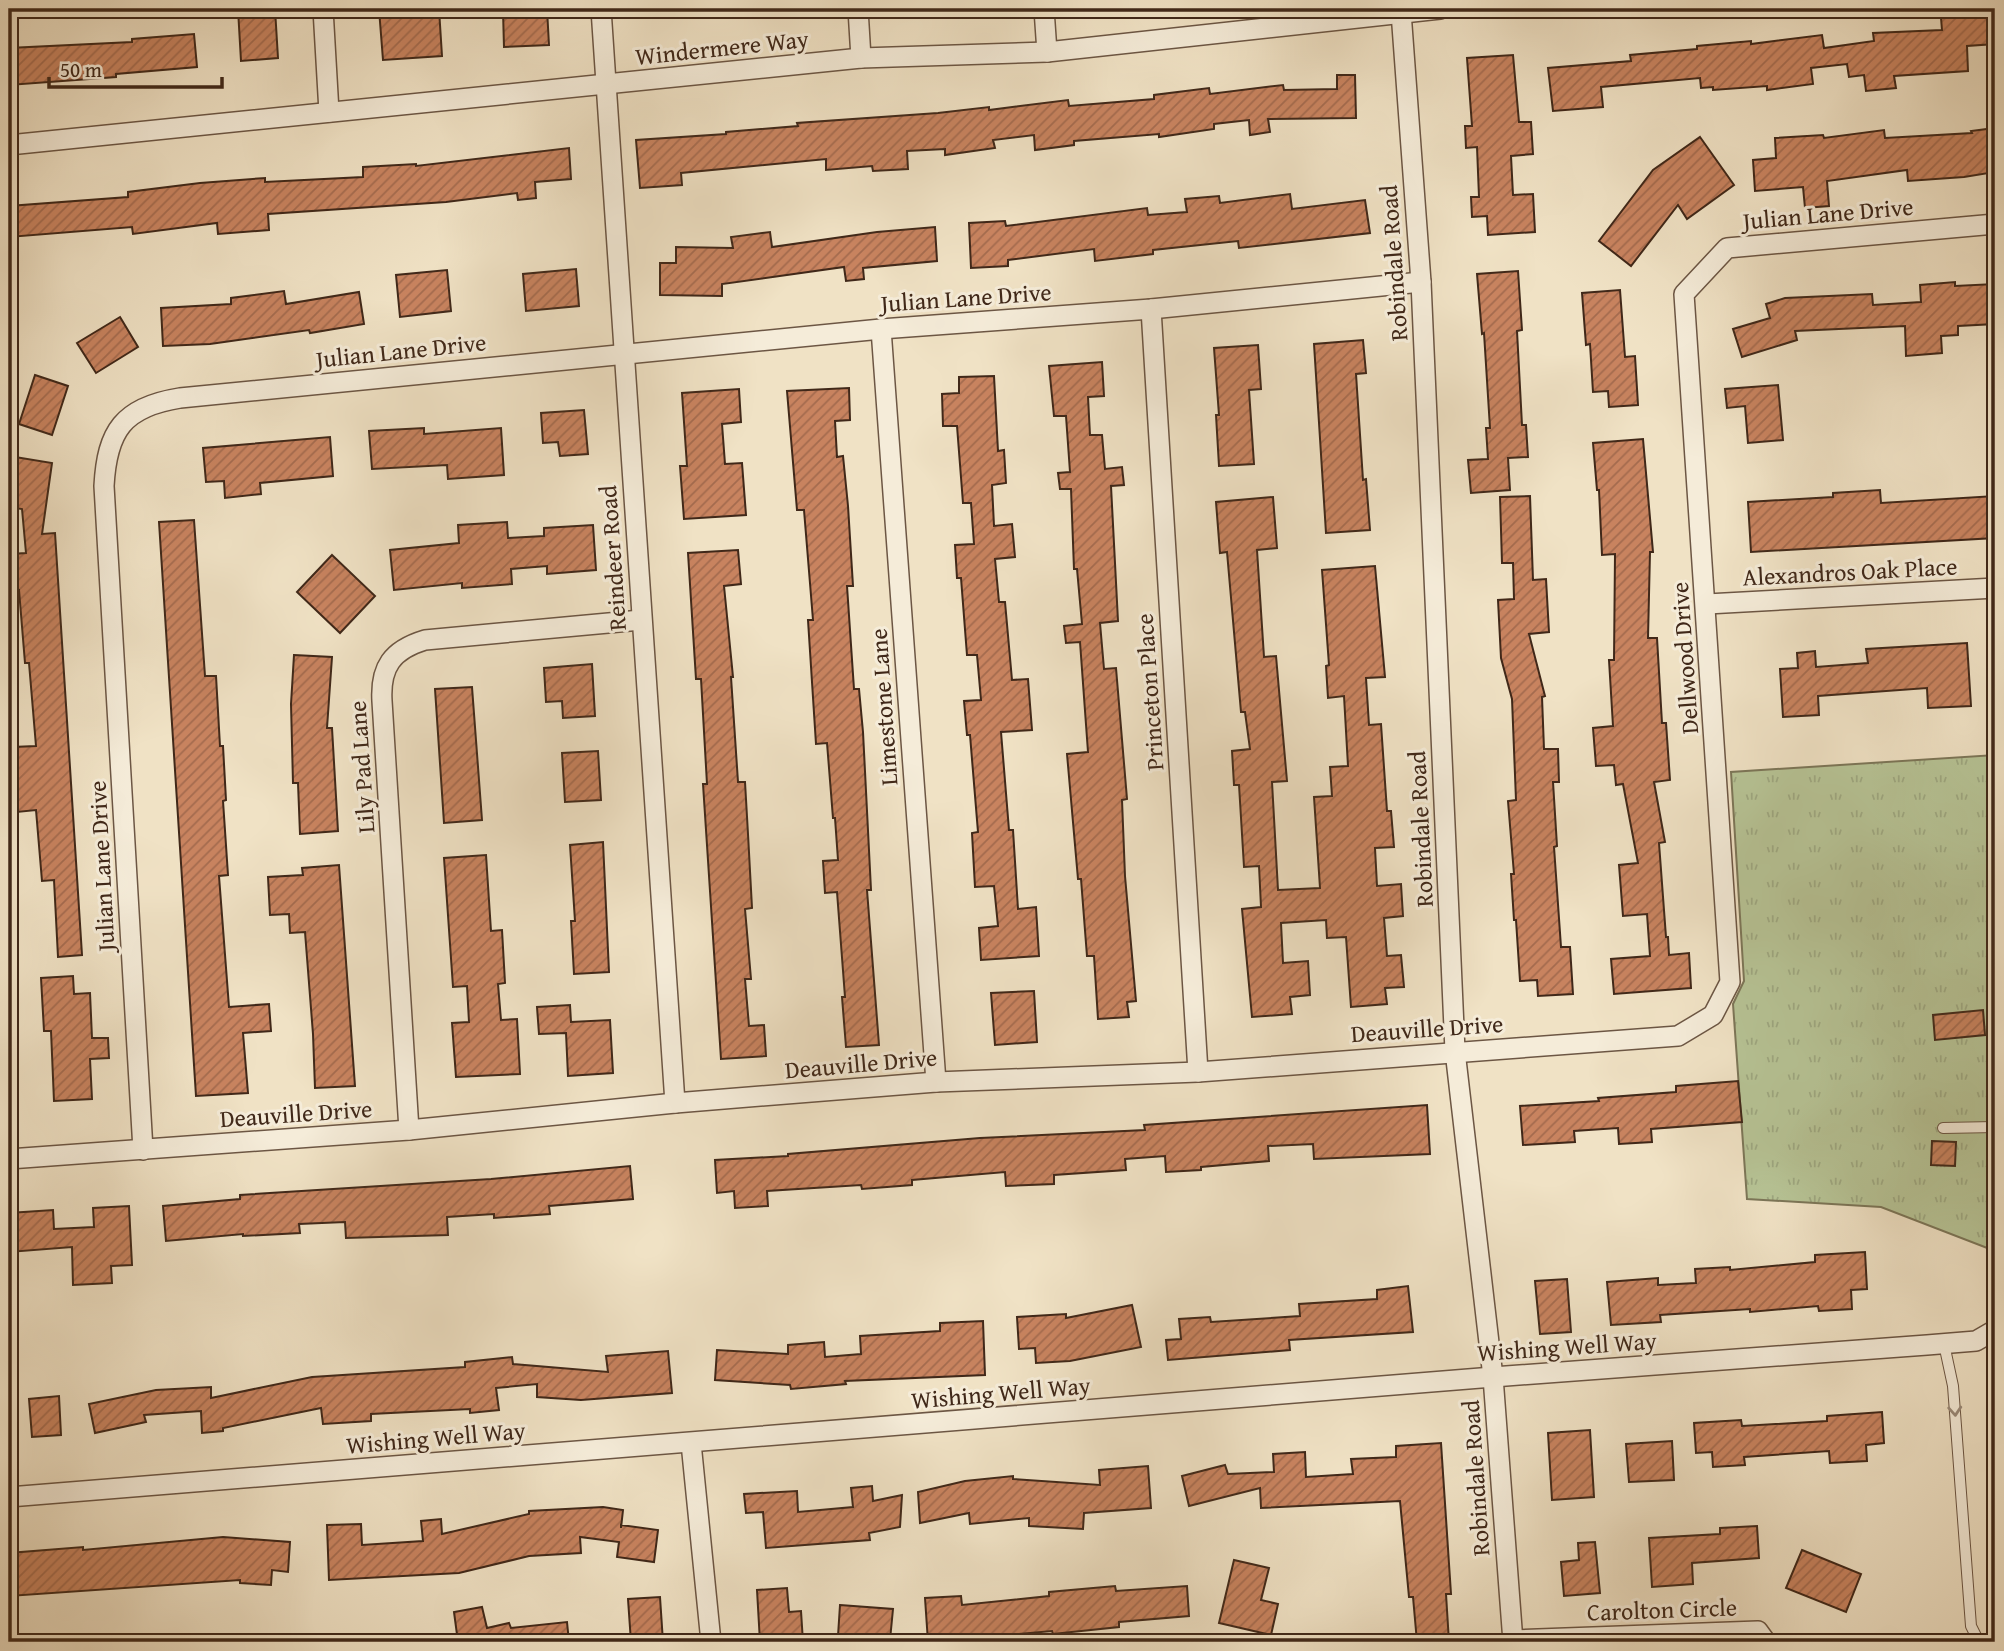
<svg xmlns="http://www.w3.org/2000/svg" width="2004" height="1651" font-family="'Gentium Book Plus',serif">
<defs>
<pattern id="park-tufts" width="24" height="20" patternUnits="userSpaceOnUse" patternTransform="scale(1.75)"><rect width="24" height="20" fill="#b7c496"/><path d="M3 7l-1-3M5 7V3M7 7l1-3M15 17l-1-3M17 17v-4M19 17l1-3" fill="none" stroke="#9ea881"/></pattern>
<pattern id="building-hatch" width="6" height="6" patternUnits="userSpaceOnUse" patternTransform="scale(1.75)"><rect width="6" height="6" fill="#c8835f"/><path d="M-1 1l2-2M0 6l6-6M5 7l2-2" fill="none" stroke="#a46b4e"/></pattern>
</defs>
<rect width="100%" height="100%" fill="#f0e2c5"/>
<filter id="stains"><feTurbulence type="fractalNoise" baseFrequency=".00286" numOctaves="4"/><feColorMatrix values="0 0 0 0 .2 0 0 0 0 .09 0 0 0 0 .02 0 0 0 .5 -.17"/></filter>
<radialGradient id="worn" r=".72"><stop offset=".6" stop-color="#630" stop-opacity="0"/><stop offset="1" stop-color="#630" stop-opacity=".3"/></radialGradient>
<polygon fill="url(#park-tufts)" stroke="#7c7658" stroke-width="2" points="1995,755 1995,1251 1881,1207 1747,1199 1733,1004 1744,981 1731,772"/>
<g fill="url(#building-hatch)" stroke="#402819" stroke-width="2">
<polygon points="238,9 275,9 278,58 241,61"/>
<polygon points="379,9 439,9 442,56 383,60"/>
<polygon points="518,9 547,9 549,45 504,47 503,11 518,11"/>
<polygon points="1995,15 1995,44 1967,46 1968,71 1894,76 1896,88 1866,91 1864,75 1849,77 1847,64 1811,68 1813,84 1767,90 1767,86 1713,90 1713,87 1701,88 1700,78 1601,87 1603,107 1553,111 1548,68 1631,61 1630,55 1697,49 1697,46 1751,41 1751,44 1822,35 1824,48 1874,41 1873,33 1942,30 1941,18"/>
<polygon points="194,34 197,67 116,74 116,77 9,85 9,48 132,42 132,39"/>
<polygon points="1513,55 1519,122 1531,122 1533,154 1511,156 1513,195 1533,194 1535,232 1488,235 1487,216 1472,217 1471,197 1479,197 1477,147 1466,148 1465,126 1472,126 1467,58"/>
<polygon points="1337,75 1355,75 1356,118 1268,119 1270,132 1250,135 1249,120 1214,124 1214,129 1159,137 1159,134 1074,141 1074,145 1035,150 1034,135 993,140 995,148 945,155 945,149 907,151 908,169 873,171 872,166 826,170 826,159 681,173 682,185 640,188 636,140 726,134 726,132 798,126 797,123 938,113 989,107 989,110 1068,100 1069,106 1154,99 1154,95 1209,88 1210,94 1283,85 1284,90 1337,89"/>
<polygon points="1995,128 1995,172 1964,177 1908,181 1907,170 1827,181 1829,206 1805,208 1803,187 1755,191 1753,160 1776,158 1775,138 1823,135 1824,138 1884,130 1885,138 1972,133 1971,131"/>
<polygon points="1700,137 1734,185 1687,219 1678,205 1631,266 1599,241 1653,170"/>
<polygon points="569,148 571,179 535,182 536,198 518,200 517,193 446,202 268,214 269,230 218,234 217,223 133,234 132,227 9,237 9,206 128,197 128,192 200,183 265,178 265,182 363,177 363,167 416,164 416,166"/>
<polygon points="1290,194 1292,209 1365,200 1370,233 1239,248 1238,241 1153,250 1153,254 1095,261 1094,249 1008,260 1008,266 971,268 969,223 1005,221 1006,226 1147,208 1148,215 1187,212 1185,199 1219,196 1220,203"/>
<polygon points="935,227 937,261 863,268 864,279 846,281 844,267 722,284 722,296 660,295 660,263 676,263 676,247 733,248 731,237 770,232 772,247 877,232"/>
<polygon points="576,269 579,306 526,311 523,274"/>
<polygon points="447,270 451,311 400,317 396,275"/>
<polygon points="1518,271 1522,330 1517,331 1522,425 1526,425 1528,457 1508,458 1510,490 1471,493 1468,460 1488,459 1486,428 1490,428 1484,333 1482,334 1477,274"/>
<polygon points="1955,282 1955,286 1995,284 1995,324 1958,326 1958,335 1941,336 1942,353 1906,356 1905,326 1795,331 1797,340 1742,357 1733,329 1770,318 1766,304 1785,298 1872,294 1873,305 1921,302 1920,285"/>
<polygon points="1620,290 1625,357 1635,356 1638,405 1609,407 1608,391 1593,392 1590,344 1586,345 1582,293"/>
<polygon points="284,291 286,304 359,292 364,324 310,333 309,330 210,344 163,346 161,308 231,304 231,298"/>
<polygon points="120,317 138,347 96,373 77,343"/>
<polygon points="1363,340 1366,373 1356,374 1363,480 1366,479 1370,530 1326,533 1314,344"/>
<polygon points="1258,345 1261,389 1249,390 1254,464 1219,466 1216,415 1219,415 1214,348"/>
<polygon points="1102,362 1104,396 1088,397 1090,435 1102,435 1105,469 1122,467 1124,485 1111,486 1118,621 1100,623 1104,669 1116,668 1127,799 1122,800 1125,876 1136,1001 1127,1002 1129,1017 1098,1019 1094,956 1087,956 1081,879 1078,879 1067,754 1088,752 1080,642 1066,643 1064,626 1082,624 1077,569 1074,569 1071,489 1060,489 1058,473 1070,472 1066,416 1054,416 1049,366"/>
<polygon points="35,375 68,386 52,435 19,424"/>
<polygon points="994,376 998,451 1004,450 1006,483 992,485 994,526 1012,524 1015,557 995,559 999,602 1005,602 1012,680 1028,679 1032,730 1001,732 1009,830 1013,830 1018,909 1036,907 1039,956 981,960 979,928 998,926 994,886 975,887 972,833 978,832 970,735 967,735 964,701 981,700 977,655 967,655 961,578 957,578 955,545 974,544 971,503 963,503 957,426 943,426 942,394 959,393 959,377"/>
<polygon points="1778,385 1783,440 1748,443 1745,406 1727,408 1725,389"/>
<polygon points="849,388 850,420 835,421 837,457 843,456 848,506 853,586 847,586 854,689 859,689 863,732 871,890 867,890 879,1045 846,1047 842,997 845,997 837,892 825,893 823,861 838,860 835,818 833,818 827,743 816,744 808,620 813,620 804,510 797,510 787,391"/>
<polygon points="739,389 741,422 722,424 725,464 742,463 746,515 684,519 680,466 687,466 682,393"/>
<polygon points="584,410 588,454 560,456 558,442 543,443 541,413"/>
<polygon points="424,428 424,434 501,428 504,475 448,479 447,465 372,469 369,431"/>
<polygon points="330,437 333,476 260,483 261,494 225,498 224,481 206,482 203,448"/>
<polygon points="1643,439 1653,552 1650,552 1648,638 1657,638 1662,723 1666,723 1670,780 1654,782 1665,842 1659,843 1666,937 1668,937 1669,955 1689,953 1691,988 1614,994 1611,959 1650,956 1647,914 1623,916 1619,865 1638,863 1623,784 1616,785 1614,765 1596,766 1593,728 1613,726 1609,660 1614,660 1615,554 1602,555 1599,490 1597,490 1593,443"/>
<polygon points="9,456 52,463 42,534 55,533 82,955 58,957 54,880 42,881 36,810 17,812 13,747 36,746 29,663 25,663 19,590 13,590 11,554 26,553 22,509 9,507"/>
<polygon points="1880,490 1881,503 1995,496 1995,538 1751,552 1748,502 1833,497 1833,493"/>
<polygon points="1530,496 1533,580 1546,579 1549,632 1529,634 1545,696 1542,697 1544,749 1558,749 1559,782 1553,782 1557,846 1554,847 1561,947 1570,947 1573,994 1538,996 1537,980 1520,981 1516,920 1514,920 1511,874 1514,874 1508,801 1516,800 1512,699 1501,658 1498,600 1514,599 1513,563 1502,563 1500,497"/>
<polygon points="1273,497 1277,548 1257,550 1264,657 1276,656 1287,781 1272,782 1278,890 1320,888 1314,797 1332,796 1330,767 1348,766 1344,696 1328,698 1326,666 1329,665 1322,570 1375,566 1385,677 1366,678 1369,725 1381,724 1387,811 1391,811 1394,847 1375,848 1377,886 1401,884 1403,916 1384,918 1387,956 1401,955 1404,987 1385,988 1387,1004 1351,1007 1346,937 1327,938 1326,920 1281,923 1283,963 1308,961 1310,995 1290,997 1292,1014 1252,1017 1242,909 1261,907 1259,866 1244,867 1239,785 1234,785 1232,751 1250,749 1245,712 1241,712 1227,552 1220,553 1216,502"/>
<polygon points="194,520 205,676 216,676 220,746 223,746 226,800 223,801 228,875 219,876 229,1007 269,1004 271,1031 243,1033 248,1093 196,1096 159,522"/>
<polygon points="507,522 508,538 544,536 544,528 593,525 596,570 547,574 547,566 511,569 512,584 462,588 462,583 394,590 390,550 459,543 458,525"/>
<polygon points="738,550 741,584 724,586 733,677 731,677 738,782 745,782 748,834 752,908 745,909 751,979 745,979 749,1026 764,1025 766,1056 721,1059 703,784 707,784 701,679 696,679 688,553"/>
<polygon points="332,555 375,596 340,633 297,592"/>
<polygon points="1967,643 1971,706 1928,708 1927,688 1818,696 1819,715 1783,717 1780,669 1798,668 1797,653 1815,651 1816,667 1868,663 1866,649"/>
<polygon points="294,655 332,657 327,728 332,728 338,831 300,834 298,783 293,783 291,704"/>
<polygon points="592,664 595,716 563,718 562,701 546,702 544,668"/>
<polygon points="472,687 482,820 444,823 435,689"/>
<polygon points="598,751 601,800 565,802 562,753"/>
<polygon points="603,842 609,972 574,974 571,921 575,921 570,845"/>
<polygon points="486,855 491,931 502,930 505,983 498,984 501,1020 517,1019 520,1074 456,1077 452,1023 469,1022 467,986 453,987 444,858"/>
<polygon points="339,865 355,1086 315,1088 313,1034 305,932 290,933 289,914 270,915 268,877 303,875 302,868"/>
<polygon points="73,976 74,994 90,993 92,1038 108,1038 109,1058 90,1059 92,1099 54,1101 51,1031 44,1031 41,978"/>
<polygon points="1034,991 1037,1042 995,1045 991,993"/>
<polygon points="570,1005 571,1022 610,1020 613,1073 568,1076 566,1033 539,1034 537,1007"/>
<polygon points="1983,1010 1985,1035 1935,1040 1933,1015"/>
<polygon points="1738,1081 1742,1122 1651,1129 1652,1142 1619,1144 1618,1128 1574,1131 1575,1142 1523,1145 1520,1106 1599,1101 1598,1098 1676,1092 1676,1086"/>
<polygon points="1427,1105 1430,1154 1314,1159 1313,1144 1268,1146 1269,1161 1201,1167 1201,1170 1166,1172 1165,1156 1125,1159 1126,1170 1054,1175 1054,1184 1006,1186 1005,1172 912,1180 912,1185 862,1189 861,1185 767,1191 768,1206 735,1208 734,1191 717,1193 715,1160 788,1156 788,1154 980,1138 1145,1130 1144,1125"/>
<polygon points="1932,1141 1956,1142 1955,1166 1931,1165"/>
<polygon points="630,1166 633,1199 549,1206 550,1214 494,1218 494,1214 447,1217 448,1235 346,1238 345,1222 299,1224 300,1233 243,1236 243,1234 166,1241 163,1206 240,1199 240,1195 491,1179"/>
<polygon points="129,1206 132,1265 111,1266 112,1283 73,1285 72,1247 9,1252 9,1213 53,1210 54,1229 94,1227 93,1208"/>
<polygon points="1865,1252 1867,1289 1851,1290 1852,1309 1819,1311 1818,1306 1750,1312 1750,1309 1660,1315 1661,1322 1611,1325 1607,1282 1658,1278 1658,1285 1696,1283 1695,1269 1730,1267 1730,1270 1815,1262 1815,1255"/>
<polygon points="1567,1279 1571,1332 1540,1334 1535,1281"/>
<polygon points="1408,1286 1413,1332 1289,1340 1290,1350 1168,1360 1166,1340 1181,1339 1179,1319 1210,1317 1211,1322 1300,1316 1299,1304 1377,1299 1377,1290"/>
<polygon points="1132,1305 1141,1347 1070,1361 1036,1363 1035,1348 1019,1349 1017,1317 1066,1314 1066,1318"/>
<polygon points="983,1321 985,1375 845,1381 846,1384 791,1389 790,1385 715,1380 717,1350 788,1354 788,1345 824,1342 825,1357 861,1354 860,1336 940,1331 940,1323"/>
<polygon points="668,1351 672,1393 581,1400 537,1397 537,1384 496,1388 499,1410 470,1413 470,1409 371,1414 371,1421 323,1424 321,1408 223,1428 223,1431 202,1433 201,1411 144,1415 146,1422 95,1433 89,1404 156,1390 211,1387 211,1398 312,1377 465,1367 465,1362 512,1357 513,1364 608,1372 606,1356"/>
<polygon points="59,1396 61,1435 32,1437 29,1399"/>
<polygon points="1882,1412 1884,1443 1866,1445 1867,1461 1830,1463 1829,1451 1744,1457 1745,1465 1713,1467 1712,1452 1696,1453 1694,1423 1741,1420 1742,1426 1827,1421 1827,1416"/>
<polygon points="1590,1430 1594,1497 1552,1500 1548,1433"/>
<polygon points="1672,1441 1674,1480 1629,1482 1626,1444"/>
<polygon points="1441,1443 1451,1594 1446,1594 1449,1642 1417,1642 1413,1597 1409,1597 1400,1501 1261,1508 1260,1488 1189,1506 1182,1476 1225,1465 1228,1474 1274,1472 1273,1454 1305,1452 1306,1477 1353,1474 1351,1459 1396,1457 1396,1446"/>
<polygon points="1148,1466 1151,1508 1084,1513 1083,1529 1029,1526 1029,1518 970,1524 969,1513 920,1523 918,1492 965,1481 1013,1476 1013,1479 1100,1485 1099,1470"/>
<polygon points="872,1486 873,1501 902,1495 900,1527 869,1533 870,1540 766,1548 763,1512 746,1513 744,1494 797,1491 798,1512 853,1507 851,1488"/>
<polygon points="603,1507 623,1510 621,1528 621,1525 658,1530 654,1562 617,1557 619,1542 580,1537 581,1553 529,1556 459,1573 329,1580 327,1525 361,1524 362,1545 423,1541 421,1521 441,1519 442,1534 529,1514 529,1511"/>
<polygon points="1757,1526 1759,1558 1692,1563 1693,1584 1652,1587 1649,1538 1720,1534 1720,1528"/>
<polygon points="223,1537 290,1542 288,1572 272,1570 271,1585 240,1583 240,1580 9,1596 9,1553 83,1547 83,1550"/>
<polygon points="1595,1542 1600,1593 1564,1596 1561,1562 1579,1560 1578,1543"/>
<polygon points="1802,1550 1861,1574 1846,1612 1786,1588"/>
<polygon points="1234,1560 1269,1568 1261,1600 1278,1604 1271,1635 1219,1623"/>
<polygon points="1115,1586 1116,1591 1187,1586 1189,1616 1119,1622 1119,1627 1053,1634 1052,1631 928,1642 925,1598 961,1596 962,1605 1049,1596 1049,1592"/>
<polygon points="787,1588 789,1612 801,1611 803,1642 760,1642 757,1590"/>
<polygon points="660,1597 663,1642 631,1642 628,1599"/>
<polygon points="840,1605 893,1609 890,1640 838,1636"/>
<polygon points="482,1607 487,1628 509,1623 511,1628 567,1622 569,1642 458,1642 454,1612"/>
</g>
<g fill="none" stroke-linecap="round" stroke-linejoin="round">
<defs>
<g id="lane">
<polyline points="1943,1128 1995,1127"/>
<polyline points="1944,1344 1953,1386 1971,1626 1979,1642"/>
</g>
<g id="street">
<polyline points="323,9 329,112"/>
<polyline points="601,9 675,1103"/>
<polyline points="858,9 861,58"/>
<polyline points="1044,9 1047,52"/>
<polyline points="1401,12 1421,282 1455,1051 1493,1377 1513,1642"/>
<polyline points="9,145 861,58 1047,52 1440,9"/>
<polyline points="1151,309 1198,1072"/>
<polyline points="881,329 936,1082"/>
<polyline points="1707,604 1995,588"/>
<path d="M409,1130L382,701C380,667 392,650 425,640L641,620"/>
<path d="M143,1150L104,486C107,431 123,407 180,398L881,329L1151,309L1421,282"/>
<polyline points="9,1159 409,1130 675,1103 936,1082 1198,1072 1678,1036 1713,1015 1730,982 1684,294 1727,248 1995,224"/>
<polyline points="691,1443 711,1642"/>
<polyline points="9,1497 1493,1377 1927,1345 1976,1341 1995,1330"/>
<polyline points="1513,1640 1758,1631 1766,1642"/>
</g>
</defs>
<use href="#lane" stroke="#6c5644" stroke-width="12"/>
<use href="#street" stroke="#6c5644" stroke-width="22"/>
<use href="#lane" stroke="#f5ecd9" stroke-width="10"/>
<use href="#street" stroke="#f5ecd9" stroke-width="19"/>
</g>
<defs><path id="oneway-chevron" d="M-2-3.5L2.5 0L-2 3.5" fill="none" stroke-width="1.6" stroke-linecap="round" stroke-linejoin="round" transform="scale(1.75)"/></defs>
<use stroke="#9a8a79" href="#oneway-chevron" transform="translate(1955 1411) rotate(86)"/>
<g text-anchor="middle" stroke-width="6" stroke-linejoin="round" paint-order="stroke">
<g font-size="24" fill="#402819" stroke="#f5ecd9">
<text transform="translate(722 48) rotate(-6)" y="8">Windermere Way</text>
<text transform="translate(1828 214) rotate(-5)" y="8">Julian Lane Drive</text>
<text transform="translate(1394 263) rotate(-94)" y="8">Robindale Road</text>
<text transform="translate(966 298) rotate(-4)" y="8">Julian Lane Drive</text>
<text transform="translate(401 351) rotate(-6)" y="8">Julian Lane Drive</text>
<text transform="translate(613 558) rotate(-94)" y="8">Reindeer Road</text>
<text transform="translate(1850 572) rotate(-3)" y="8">Alexandros Oak Place</text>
<text transform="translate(1685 658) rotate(-94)" y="8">Dellwood Drive</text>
<text transform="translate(1150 692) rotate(-94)" y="8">Princeton Place</text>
<text transform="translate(884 707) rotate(-94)" y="8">Limestone Lane</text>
<text transform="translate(362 767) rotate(-94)" y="8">Lily Pad Lane</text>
<text transform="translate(1421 829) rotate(-93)" y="8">Robindale Road</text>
<text transform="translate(102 866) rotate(-93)" y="8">Julian Lane Drive</text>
<text transform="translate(1427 1029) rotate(-4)" y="8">Deauville Drive</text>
<text transform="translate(861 1064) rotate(-5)" y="8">Deauville Drive</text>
<text transform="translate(296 1114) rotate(-4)" y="8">Deauville Drive</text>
<text transform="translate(1567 1347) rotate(-4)" y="8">Wishing Well Way</text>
<text transform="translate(1001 1393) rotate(-5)" y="8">Wishing Well Way</text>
<text transform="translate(436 1438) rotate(-5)" y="8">Wishing Well Way</text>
<text transform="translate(1476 1478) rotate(-94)" y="8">Robindale Road</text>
<text transform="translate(1662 1610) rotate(-2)" y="8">Carolton Circle</text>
</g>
</g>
<rect width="2004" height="1651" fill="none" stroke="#f0e2c5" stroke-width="35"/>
<rect x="10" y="10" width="1983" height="1630" fill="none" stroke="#402819" stroke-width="3.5"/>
<rect x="18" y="18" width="1969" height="1616" fill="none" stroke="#402819" stroke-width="2"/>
<path d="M49 77v10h173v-10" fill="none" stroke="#402819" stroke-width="3.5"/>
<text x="60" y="77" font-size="21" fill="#402819" stroke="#f5ecd9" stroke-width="5" paint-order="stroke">50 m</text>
<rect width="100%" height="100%" filter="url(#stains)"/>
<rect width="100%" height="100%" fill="url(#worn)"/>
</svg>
